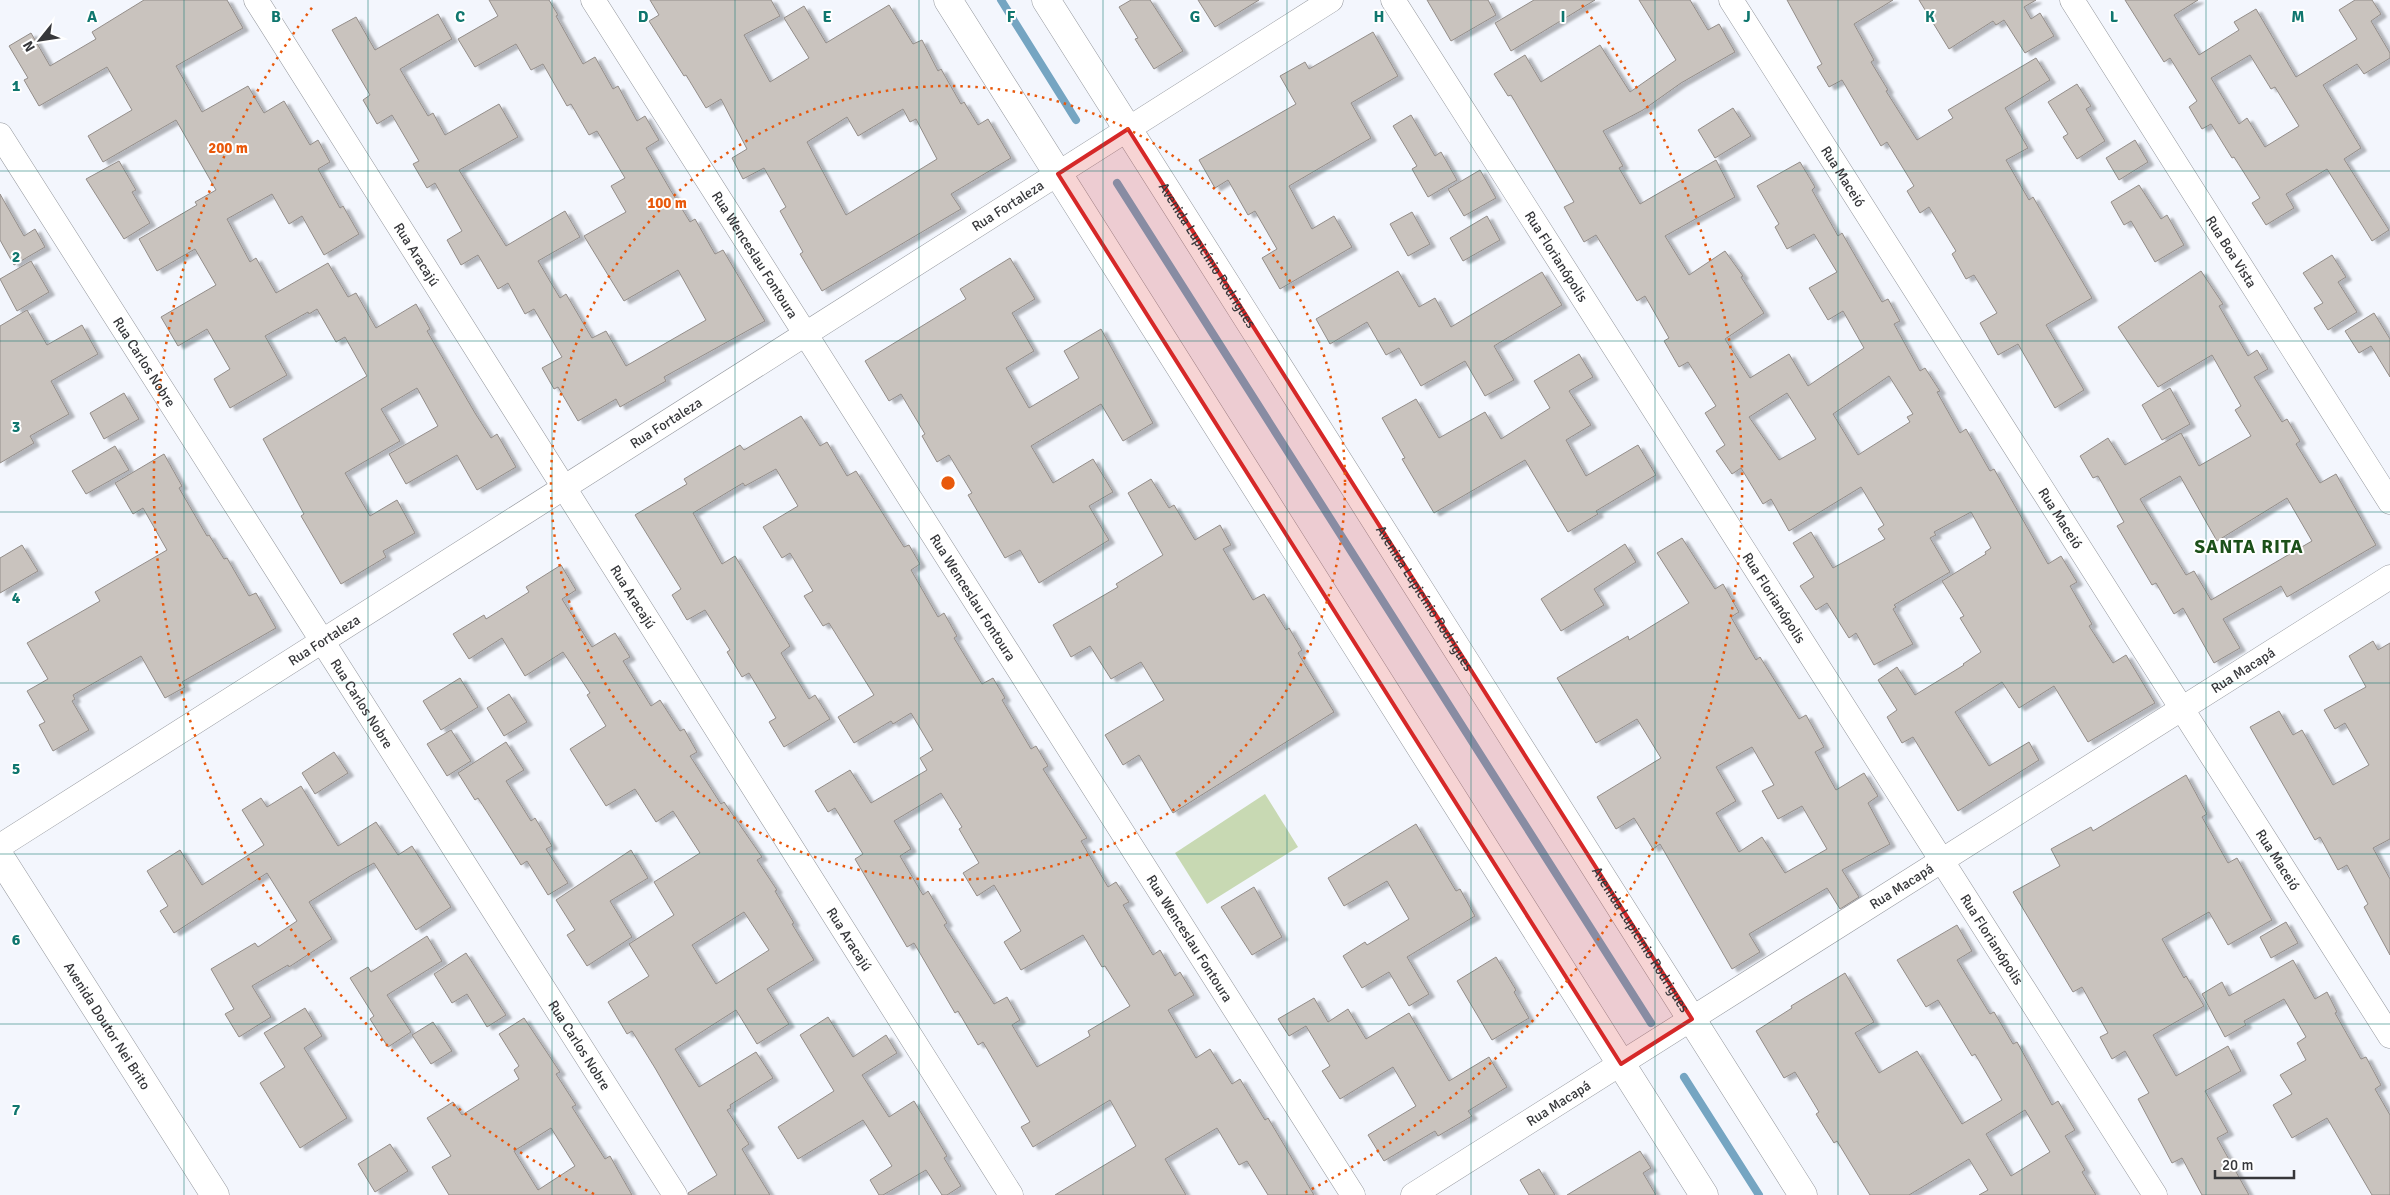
<svg xmlns="http://www.w3.org/2000/svg" width="2390" height="1195" font-family="Signika,sans-serif">
<defs>
<filter id="shadow"><feDropShadow dx="5.5" dy="3" stdDeviation="1" flood-color="#0004"/></filter>
</defs>
<rect width="100%" height="100%" fill="#f3f6fd"/>
<polygon fill="#c8d9b3" points="1265,794 1298,847 1207,904 1175,853"/>
<g fill="none" stroke-linecap="round" stroke-linejoin="round">
<g stroke="#75a5c2" stroke-width="8">
<polyline points="1001,0 1076,120"/>
<polyline points="1117,183 1651,1023"/>
<polyline points="1684,1077 1759,1195"/>
</g>
</g>
<g fill="#c9c3be" stroke="#938d89" fill-rule="evenodd" filter="url(#shadow)">
<polygon points="144,0 227,0 243,28 176,66 202,112 248,86 264,113 284,101 310,145 318,140 330,162 318,169 340,208 343,206 359,234 324,255 302,216 289,224 272,194 227,219 250,262 256,258 276,293 328,263 348,297 356,293 376,328 416,304 430,329 427,331 475,413 491,438 497,434 516,467 477,490 457,455 406,484 389,454 438,426 417,388 381,409 400,441 345,473 370,516 397,500 415,533 383,551 386,557 341,584 301,516 304,514 263,439 367,376 345,337 336,342 317,309 309,314 308,312 265,336 287,375 230,408 214,379 230,369 207,329 178,346 161,317 216,285 195,249 157,271 139,239 197,205 195,202 216,190 176,120 103,162 88,136 132,110 107,67 39,106 24,80 28,78 9,46 31,33 50,66 96,39 92,32"/>
<polygon points="489,0 549,0 558,15 556,16 583,64 595,57 613,89 618,86 637,121 645,116 659,140 646,148 671,191 690,222 695,219 715,254 723,250 765,321 664,377 666,381 620,407 616,399 578,421 558,387 554,389 542,368 562,357 534,309 525,314 508,283 498,289 478,255 461,265 447,240 462,231 435,183 427,188 413,164 419,161 392,115 377,124 363,100 370,95 332,30 356,17 375,50 438,14 452,39 400,69 428,116 433,113 445,135 499,104 518,137 459,170 506,246 565,211 580,237 538,261 560,298 566,294 592,338 606,331 626,366 706,320 678,270 624,301 584,236 626,212 611,186 625,178 597,131 589,135 571,104 567,106 543,64 531,70 516,44 475,67 458,39 498,16"/>
<path d="M650,0H771L780,16L744,35L770,82L809,58L784,18L804,6L826,43L889,5L913,44L922,40L938,71L941,69L961,104L964,102L978,125L988,119L1011,158L951,194L961,209L822,291L800,254L803,252L780,211L786,207L764,168L743,179L732,158L747,149L721,99L706,108L686,75L684,76L649,21L659,15ZM903,109L910,122L916,119L937,159L846,215L807,142L847,117L858,136Z"/>
<polygon points="1131,0 1150,0 1183,51 1154,69 1135,39 1138,38 1119,7"/>
<polygon points="1198,0 1259,0 1215,27"/>
<polygon points="1427,0 1488,0 1496,15 1451,41"/>
<polygon points="1534,0 1595,0 1511,51 1495,23"/>
<path d="M1639,0H1690L1708,30L1719,24L1735,52L1681,83L1643,110L1603,131L1623,166L1619,168L1640,204L1716,160L1735,197L1665,236L1689,275L1725,251L1743,276L1741,277L1764,313L1725,339L1750,378L1789,354L1808,386L1864,348L1843,311L1828,320L1809,288L1837,272L1814,234L1787,249L1775,227L1779,224L1757,186L1800,162L1815,187L1812,190L1838,236L1842,233L1882,302L1888,299L1900,321L1894,324L1920,371L1925,368L1940,391L1937,392L1960,433L1966,429L1990,471L1994,469L2048,564L2061,556L2077,582L2070,586L2092,624L2089,626L2113,663L2126,655L2155,703L2088,742L2054,686L2019,708L2002,682L1955,712L1989,766L2029,742L2039,760L1958,811L1913,737L1902,743L1887,717L1897,710L1878,680L1897,667L1915,695L1964,665L1963,664L1981,652L1960,618L1964,616L1942,581L1986,554L1985,552L1991,548L1971,512L1934,532L1936,535L1930,538L1950,572L1894,605L1896,607L1893,609L1913,644L1874,665L1856,633L1849,638L1827,603L1816,610L1800,586L1814,577L1793,543L1811,532L1833,568L1885,539L1878,529L1884,525L1861,487L1789,531L1771,499L1763,504L1741,468L1732,474L1716,451L1725,445L1705,413L1716,406L1688,362L1679,367L1664,341L1669,338L1645,296L1637,301L1596,235L1584,242L1564,207L1574,202L1511,95L1508,96L1494,74L1525,55L1541,82L1600,45L1630,92L1676,60ZM1889,376L1913,414L1907,417L1910,422L1858,455L1833,414ZM1787,393L1816,439L1779,460L1749,417Z"/>
<polygon points="1787,0 1893,0 1854,24 1874,60 1871,62 1888,90 1886,91 1917,140 1953,118 1948,110 2036,58 2050,80 2005,108 2028,148 2006,160 2029,200 2033,197 2092,298 2046,325 2084,390 2055,408 2018,344 1998,355 1980,323 1997,313 1974,275 1966,279 1952,254 1956,251 1929,207 1920,213 1907,191 1914,186 1887,142 1881,146 1842,80 1829,87 1817,67 1822,64"/>
<polygon points="1919,0 2036,0 2024,7 2031,19 2040,13 2054,36 2025,53 2004,20 1996,25 1993,21 1949,49"/>
<path d="M2125,0H2198L2174,15L2199,55L2239,30L2234,22L2256,9L2296,77L2357,39L2339,10L2355,0H2372L2381,14L2371,21L2390,53V58L2364,74L2357,64L2323,85L2361,148L2344,159L2389,230L2372,241L2327,169L2286,194L2294,208L2266,225L2252,203L2260,198L2234,157L2232,158L2211,124L2202,129L2189,107L2197,101L2170,58L2164,62ZM2250,55L2271,89L2275,87L2299,126L2265,147L2247,118L2239,124L2211,78Z"/>
<polygon points="1373,32 1398,76 1351,103 1371,138 1289,186 1312,229 1334,216 1352,247 1280,289 1262,258 1277,249 1255,211 1248,215 1228,180 1215,188 1199,160 1296,104 1280,76 1305,62 1309,69"/>
<polygon points="2077,84 2091,106 2086,109 2105,141 2077,159 2063,137 2068,134 2048,102"/>
<polygon points="1733,108 1751,136 1715,158 1698,130"/>
<polygon points="1411,115 1435,156 1441,152 1457,180 1428,197 1412,169 1417,166 1393,126"/>
<polygon points="2135,140 2148,162 2119,180 2106,158"/>
<polygon points="119,161 136,190 132,192 150,223 124,239 86,179"/>
<polygon points="1480,170 1496,198 1464,216 1448,189"/>
<polygon points="2139,185 2161,219 2167,215 2184,245 2155,262 2131,221 2124,225 2111,202"/>
<polygon points="0,194 24,236 35,229 45,247 14,265 0,240"/>
<polygon points="1412,212 1430,244 1408,256 1390,224"/>
<polygon points="1487,216 1500,240 1463,261 1450,238"/>
<polygon points="2332,255 2346,277 2338,282 2357,312 2328,330 2314,308 2323,303 2303,273"/>
<polygon points="1010,258 1035,299 1012,313 1034,351 1006,368 1029,408 1079,378 1064,351 1101,329 1153,423 1123,441 1101,404 1031,446 1053,483 1093,459 1113,492 1089,506 1109,540 1039,583 1020,550 1005,558 968,495 972,493 949,455 937,462 922,436 925,434 901,394 889,401 865,361 966,299 960,289"/>
<polygon points="31,261 49,292 17,311 0,279"/>
<polygon points="1398,271 1419,307 1435,298 1451,327 1542,272 1562,305 1494,346 1514,380 1485,396 1465,361 1421,386 1399,348 1386,355 1367,322 1330,344 1316,319"/>
<path d="M2201,271L2223,304L2219,306L2248,356L2257,350L2268,369L2254,377L2282,422L2287,419L2300,441L2296,444L2320,483L2336,474L2376,545L2287,597L2281,586L2223,619L2240,648L2214,663L2183,608L2174,614L2156,583L2152,585L2117,526L2124,522L2098,476L2093,478L2080,456L2108,438L2125,465L2181,433L2199,466L2251,436L2235,410L2241,406L2212,355L2158,387L2118,327ZM2180,476L2217,541L2287,498L2312,541L2211,600L2194,571L2186,575L2140,499Z"/>
<polygon points="27,310 47,345 82,325 98,354 51,381 69,414 30,436 34,443 0,463 0,326"/>
<polygon points="2374,313 2390,339 2390,377 2371,346 2359,353 2345,331"/>
<polygon points="1579,354 1593,377 1569,391 1591,425 1566,440 1586,476 1638,445 1656,475 1596,511 1598,514 1568,532 1525,460 1434,513 1402,459 1405,458 1382,418 1416,399 1439,438 1485,412 1501,439 1550,408 1534,381"/>
<polygon points="2170,388 2190,424 2162,440 2142,405"/>
<polygon points="124,393 139,419 104,439 90,413"/>
<path d="M801,416L820,446L827,442L847,476L856,471L904,547L909,545L920,564L911,570L938,617L944,613L957,636L954,638L982,684L993,678L1005,698L1002,700L1031,749L1036,746L1048,766L1043,769L1087,838L1081,841L1108,887L1116,882L1129,902L1123,905L1153,955L1160,950L1175,976L1180,972L1194,995L1168,1010L1196,1058L1210,1049L1232,1084L1240,1079L1265,1120L1268,1118L1314,1195H1268L1247,1161L1239,1165L1217,1128L1165,1159L1186,1195H1055L1136,1146L1110,1100L1033,1147L1021,1127L1030,1122L983,1042L978,1045L958,1011L955,1013L914,943L907,947L855,859L863,854L835,808L828,812L815,791L850,770L871,803L927,770L920,758L933,750L911,713L893,724L891,721L854,743L838,717L874,695L829,623L823,626L804,596L813,591L790,553L782,558L763,527L798,506L776,469L745,486L743,483L693,513L722,564L735,556L790,646L781,653L809,699L815,695L830,719L784,747L769,722L776,718L749,673L742,677L727,652L730,650L705,610L687,620L672,595L681,589L635,515L687,484L684,479L740,445L744,450ZM941,793L962,827L959,829L979,863L963,873L977,896L994,885L1021,931L1004,942L1021,970L1083,935L1102,967L1105,966L1130,1006L1088,1031L1090,1036L1037,1067L1012,1025L1020,1020L1007,997L994,1004L944,925L947,923L928,891L923,895L900,856L911,849L894,821Z"/>
<polygon points="115,446 129,470 86,494 72,471"/>
<polygon points="164,454 182,486 179,488 207,536 209,535 224,559 227,558 249,596 256,593 276,628 182,682 185,687 165,698 141,656 134,660 73,695 75,699 72,701 89,730 53,751 39,725 45,722 27,691 48,679 27,643 100,601 95,592 167,550 143,508 133,514 115,483"/>
<polygon points="1151,479 1169,508 1174,505 1195,540 1220,525 1231,545 1223,549 1253,600 1264,594 1286,630 1289,628 1302,650 1298,653 1334,712 1173,813 1139,755 1123,765 1105,735 1164,700 1141,662 1111,679 1090,646 1071,657 1053,625 1118,587 1116,584 1163,555 1128,493"/>
<path d="M1682,538L1715,589L1723,584L1739,612L1731,617L1756,660L1760,657L1799,719L1806,715L1824,747L1815,752L1836,790L1864,773L1878,796L1868,803L1890,844L1842,870L1859,897L1840,909L1827,888L1749,934L1760,952L1732,969L1660,844L1653,849L1634,818L1616,829L1597,797L1661,758L1637,719L1596,743L1557,678L1628,636L1629,640L1689,603L1657,553ZM1752,747L1774,785L1762,791L1778,819L1802,806L1827,849L1785,873L1762,837L1739,852L1716,813L1736,801L1716,767Z"/>
<polygon points="1625,544 1636,562 1594,589 1604,605 1561,631 1541,599"/>
<polygon points="22,545 38,571 0,593 0,558"/>
<path d="M561,565L576,590L562,599L592,647L615,633L630,657L623,661L651,706L660,700L680,731L684,729L697,752L690,756L721,804L724,802L762,857L757,860L777,890L775,891L794,923L792,924L814,960L767,989L789,1024L757,1044L736,1010L675,1049L699,1087L756,1052L773,1078L730,1105L731,1108L727,1110L749,1144L742,1149L770,1195H689L688,1193L717,1175L655,1068L632,1031L627,1034L608,1002L649,976L629,944L674,915L654,882L700,853L673,811L656,822L635,789L606,806L570,749L606,726L587,695L590,693L563,652L525,676L502,638L469,659L453,634L484,615L486,619L529,592L526,587ZM744,912L769,950L716,984L692,945Z"/>
<polygon points="2373,641 2378,650 2390,643 2390,839 2373,848 2390,879 2390,955 2364,907 2368,904 2347,865 2338,870 2320,837 2315,840 2250,727 2279,711 2293,735 2302,730 2333,785 2369,765 2345,723 2335,729 2324,710 2366,687 2349,656"/>
<polygon points="460,678 478,707 441,730 423,701"/>
<polygon points="509,694 527,722 504,736 487,708"/>
<polygon points="451,730 471,761 447,776 427,744"/>
<polygon points="506,742 524,770 506,781 531,821 535,818 552,846 546,849 568,883 548,895 527,861 521,865 478,798 475,800 458,773"/>
<polygon points="334,752 348,773 315,794 302,773"/>
<polygon points="2186,775 2207,814 2202,817 2228,863 2237,858 2272,920 2228,945 2209,912 2162,939 2184,978 2186,976 2204,1006 2153,1035 2176,1076 2228,1046 2241,1071 2205,1091 2228,1132 2217,1138 2249,1195 2202,1195 2182,1158 2172,1163 2138,1099 2149,1093 2125,1051 2112,1059 2100,1037 2108,1033 2082,987 2073,992 2013,892 2060,866 2051,849 2091,827 2093,831"/>
<polygon points="301,786 338,846 376,822 398,855 412,846 451,907 416,930 374,863 352,875 309,902 332,939 289,967 288,965 252,986 271,1017 239,1037 225,1014 234,1009 211,969 255,943 258,947 297,921 267,873 174,933 160,911 168,906 147,871 180,850 202,885 264,845 242,810 261,798 267,807"/>
<polygon points="1416,824 1456,891 1460,889 1475,916 1407,957 1429,994 1409,1006 1389,972 1362,988 1343,956 1365,942 1367,945 1409,919 1387,881 1344,906 1328,878"/>
<polygon points="631,850 648,878 610,901 632,937 587,966 567,935 575,930 556,900"/>
<polygon points="1254,887 1282,937 1252,955 1221,907"/>
<polygon points="2286,922 2298,943 2271,958 2260,937"/>
<path d="M1957,925L1972,951L1957,960L1990,1014L1994,1012L2013,1044L2017,1042L2052,1105L2058,1101L2075,1130L2065,1136L2085,1170L2082,1172L2096,1195H1979L1988,1190L1969,1159L1909,1195H1870L1837,1141L1834,1143L1816,1114L1819,1112L1795,1072L1784,1078L1756,1031L1792,1008L1791,1006L1845,973L1874,1022L1855,1033L1879,1073L1917,1051L1962,1124L2002,1100L1975,1054L1972,1056L1938,1000L1926,1007L1897,960ZM2025,1110L2050,1152L2011,1176L1986,1134Z"/>
<polygon points="427,936 442,961 387,995 411,1032 388,1047 370,1019 374,1016 350,978 368,967 371,972"/>
<polygon points="466,953 506,1015 487,1027 467,994 452,1003 434,974"/>
<polygon points="1496,957 1516,990 1514,992 1529,1018 1492,1040 1457,981"/>
<polygon points="2293,960 2315,999 2327,992 2337,1012 2335,1013 2361,1059 2366,1057 2381,1085 2375,1089 2390,1115 2390,1195 2372,1195 2327,1118 2292,1138 2273,1105 2292,1094 2280,1075 2306,1060 2297,1043 2306,1037 2284,999 2244,1021 2246,1025 2225,1037 2202,994 2222,982 2229,996"/>
<polygon points="1314,998 1328,1022 1348,1009 1366,1039 1409,1013 1449,1081 1489,1057 1507,1087 1468,1111 1472,1116 1438,1136 1435,1131 1384,1161 1368,1135 1416,1106 1393,1067 1340,1099 1322,1071 1330,1066 1306,1026 1289,1036 1278,1019"/>
<polygon points="305,1008 322,1036 304,1048 347,1118 300,1148 260,1083 285,1067 264,1033"/>
<polygon points="828,1017 853,1057 886,1035 897,1053 862,1075 889,1117 914,1101 947,1156 944,1158 961,1186 947,1195 942,1195 926,1170 883,1195 879,1195 870,1180 892,1166 863,1120 798,1159 778,1127 834,1091 800,1035"/>
<path d="M524,1018L560,1072L556,1074L576,1105L572,1107L605,1159L610,1156L632,1195H449L432,1167L451,1156L427,1118L453,1102L462,1115L519,1079L514,1070L519,1066L499,1034ZM551,1128L575,1166L538,1190L514,1151Z"/>
<polygon points="433,1022 452,1051 431,1064 412,1035"/>
<polygon points="390,1144 408,1171 375,1192 358,1164"/>
<polygon points="1640,1151 1651,1168 1643,1173 1656,1195 1567,1195"/>
<polygon points="1539,1169 1555,1195 1529,1195 1520,1180"/>
</g>
<g fill="none" stroke-linecap="round" stroke-linejoin="round">
<defs>
<g id="minor">
<path id="s1" d="M256,0L1011,1195"/>
<path id="s2" d="M593,0L1353,1195"/>
<path id="s3" d="M1393,0L2155,1195"/>
<path id="s4" d="M1731,0L2390,1036"/>
<path id="s5" d="M2072,0L2390,502"/>
<path id="s6" d="M0,135L675,1195"/>
<path id="s7" d="M0,846L1331,0"/>
<path id="s8" d="M1413,1195L2390,577"/>
</g>
<g id="tertiary">
<polyline points="948,0 1704,1195"/>
<path id="s9" d="M1046,0L1803,1195"/>
</g>
<g id="secondary">
<path id="s10" d="M0,857L215,1195"/>
</g>
</defs>
<use href="#minor" stroke="#94979d" stroke-width="25"/>
<use href="#tertiary" stroke="#94979d" stroke-width="29"/>
<use href="#secondary" stroke="#94979d" stroke-width="29"/>
<use href="#minor" stroke="#fff" stroke-width="24"/>
<use href="#tertiary" stroke="#fff" stroke-width="28"/>
<use href="#secondary" stroke="#fff" stroke-width="28"/>
</g>
<path fill="#d62828" fill-opacity="0.2" stroke="#d62828" stroke-width="4" stroke-linejoin="round" d="M1128,129L1692,1019L1621,1064L1058,174Z"/>
<path fill="none" stroke="#0f766e" stroke-width="1" stroke-opacity="0.55" d="M184,0V1195M368,0V1195M552,0V1195M735,0V1195M919,0V1195M1103,0V1195M1287,0V1195M1471,0V1195M1655,0V1195M1838,0V1195M2022,0V1195M2206,0V1195M0,171H2390M0,341H2390M0,512H2390M0,683H2390M0,854H2390M0,1024H2390"/>
<g fill="none" stroke="#e8590c" stroke-width="2.5" stroke-dasharray="2.5 5">
<circle cx="948" cy="483" r="397"/>
<path d="M594 1194A794 794 0 0 1 314 5M1582 5A794 794 0 0 1 1302 1194"/>
</g>
<g text-anchor="middle" stroke-width="4" stroke-linejoin="round" paint-order="stroke">
<g font-size="14" fill="#36373a" stroke="#fff">
<text dy="5" stroke="none"><textPath href="#s4" startOffset="209">Rua Maceió</textPath></text>
<text dy="5" stroke="none"><textPath href="#s7" startOffset="1194">Rua Fortaleza</textPath></text>
<text dy="5" stroke="none"><textPath href="#s5" startOffset="298">Rua Boa Vista</textPath></text>
<text dy="5" stroke="none"><textPath href="#s1" startOffset="301">Rua Aracajú</textPath></text>
<text dy="5" stroke="none"><textPath href="#s9" startOffset="302">Avenida Lupicínio Rodrigues</textPath></text>
<text dy="5" stroke="none"><textPath href="#s2" startOffset="302">Rua Wenceslau Fontoura</textPath></text>
<text dy="5" stroke="none"><textPath href="#s3" startOffset="304">Rua Florianópolis</textPath></text>
<text dy="5" stroke="none"><textPath href="#s6" startOffset="269">Rua Carlos Nobre</textPath></text>
<text dy="5" stroke="none"><textPath href="#s7" startOffset="789">Rua Fortaleza</textPath></text>
<text dy="5" stroke="none"><textPath href="#s4" startOffset="614">Rua Maceió</textPath></text>
<text dy="5" stroke="none"><textPath href="#s2" startOffset="708">Rua Wenceslau Fontoura</textPath></text>
<text dy="5" stroke="none"><textPath href="#s9" startOffset="708">Avenida Lupicínio Rodrigues</textPath></text>
<text dy="5" stroke="none"><textPath href="#s1" startOffset="706">Rua Aracajú</textPath></text>
<text dy="5" stroke="none"><textPath href="#s3" startOffset="709">Rua Florianópolis</textPath></text>
<text dy="5" stroke="none"><textPath href="#s7" startOffset="384">Rua Fortaleza</textPath></text>
<text dy="5" stroke="none"><textPath href="#s8" startOffset="982">Rua Macapá</textPath></text>
<text dy="5" stroke="none"><textPath href="#s6" startOffset="674">Rua Carlos Nobre</textPath></text>
<text dy="5" stroke="none"><textPath href="#s4" startOffset="1019">Rua Maceió</textPath></text>
<text dy="5" stroke="none"><textPath href="#s8" startOffset="578">Rua Macapá</textPath></text>
<text dy="5" stroke="none"><textPath href="#s2" startOffset="1112">Rua Wenceslau Fontoura</textPath></text>
<text dy="5" stroke="none"><textPath href="#s3" startOffset="1114">Rua Florianópolis</textPath></text>
<text dy="5" stroke="none"><textPath href="#s1" startOffset="1111">Rua Aracajú</textPath></text>
<text dy="5" stroke="none"><textPath href="#s9" startOffset="1112">Avenida Lupicínio Rodrigues</textPath></text>
<text dy="5" stroke="none"><textPath href="#s10" startOffset="200">Avenida Doutor Nei Brito</textPath></text>
<text dy="5" stroke="none"><textPath href="#s6" startOffset="1079">Rua Carlos Nobre</textPath></text>
<text dy="5" stroke="none"><textPath href="#s8" startOffset="172">Rua Macapá</textPath></text>
</g>
<g font-size="19" font-weight="bold" letter-spacing="1" fill="#1c501a" stroke="#fff">
<text x="2249" y="553">SANTA RITA</text>
</g>
</g>
<g font-size="16" text-anchor="middle" font-weight="bold" fill="#0f766e" stroke="#fff" stroke-width="4" stroke-linejoin="round" paint-order="stroke">
<text x="92" y="22">A</text>
<text x="276" y="22">B</text>
<text x="460" y="22">C</text>
<text x="643" y="22">D</text>
<text x="827" y="22">E</text>
<text x="1011" y="22">F</text>
<text x="1195" y="22">G</text>
<text x="1379" y="22">H</text>
<text x="1563" y="22">I</text>
<text x="1747" y="22">J</text>
<text x="1930" y="22">K</text>
<text x="2114" y="22">L</text>
<text x="2298" y="22">M</text>
<text x="16" y="91">1</text>
<text x="16" y="262">2</text>
<text x="16" y="432">3</text>
<text x="16" y="603">4</text>
<text x="16" y="774">5</text>
<text x="16" y="945">6</text>
<text x="16" y="1115">7</text>
</g>
<circle cx="948" cy="483" r="8" fill="#e8590c" stroke="#fff" stroke-width="2.5"/>
<g font-size="15" text-anchor="middle" font-weight="bold" fill="#e8590c" stroke="#fff" stroke-width="4" stroke-linejoin="round" paint-order="stroke">
<text x="228" y="153">200 m</text>
<text x="667" y="208">100 m</text>
</g>
<g transform="translate(40 40) rotate(240)" stroke="#ffffff" stroke-width="4" paint-order="stroke">
<path d="M0-4L9 19L0 12L-9 19Z" fill="#36373a"/>
<text y="-8" font-size="14" font-weight="bold" text-anchor="middle" fill="#36373a">N</text>
</g>
<path d="M2215 1170v8h79v-8" fill="none" stroke="#36373a" stroke-width="2.5"/>
<text x="2222" y="1170" font-size="15" fill="#36373a" stroke="#ffffff" stroke-width="4" paint-order="stroke">20 m</text>
</svg>
